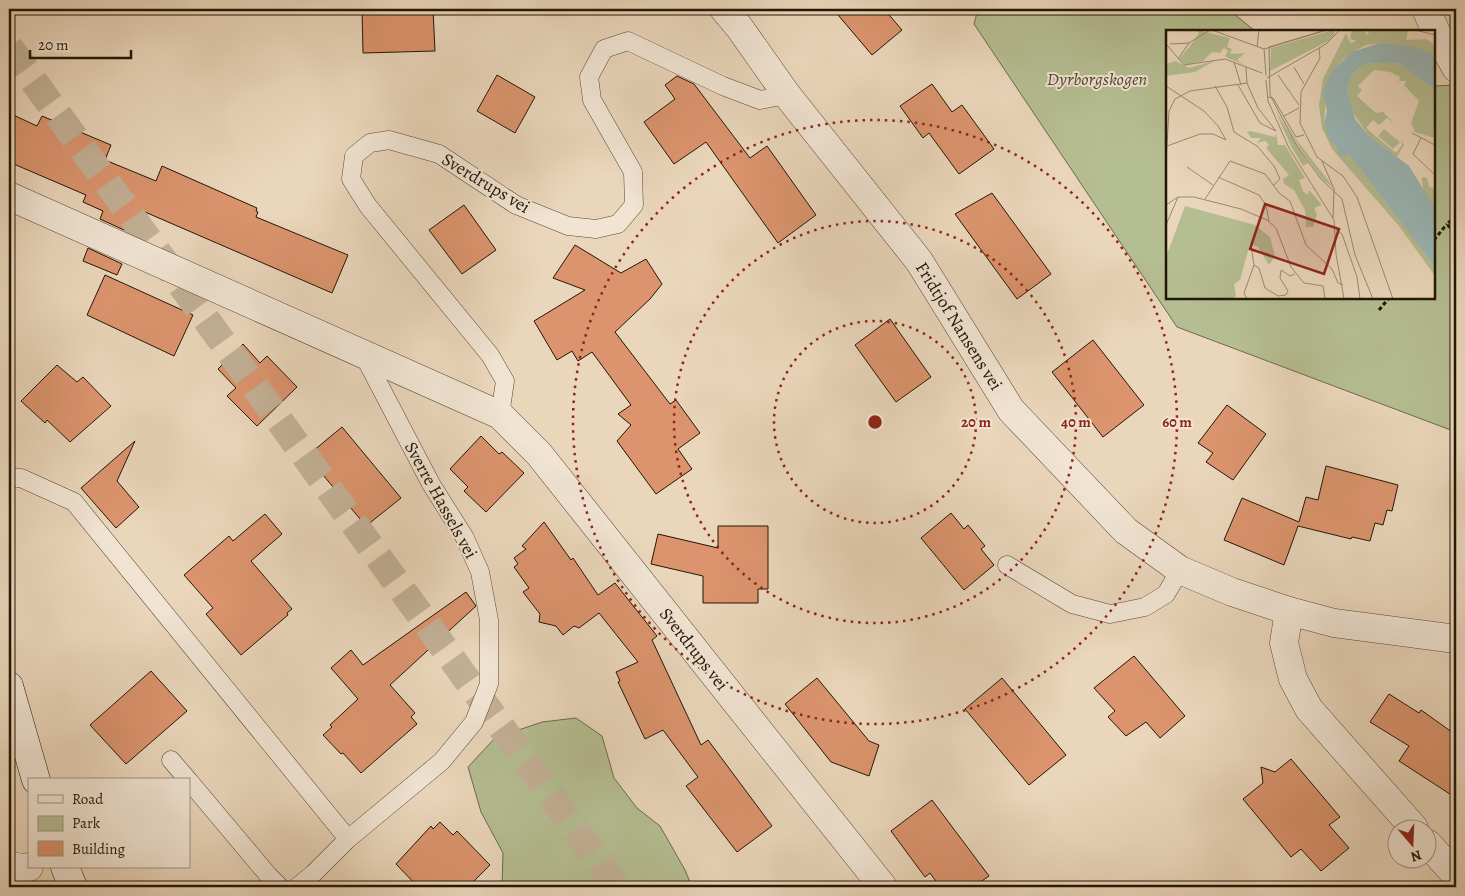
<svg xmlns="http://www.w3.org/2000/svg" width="1465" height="896" font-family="Alegreya,serif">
<rect width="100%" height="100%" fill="#ead6bb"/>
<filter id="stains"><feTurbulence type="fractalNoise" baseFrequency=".004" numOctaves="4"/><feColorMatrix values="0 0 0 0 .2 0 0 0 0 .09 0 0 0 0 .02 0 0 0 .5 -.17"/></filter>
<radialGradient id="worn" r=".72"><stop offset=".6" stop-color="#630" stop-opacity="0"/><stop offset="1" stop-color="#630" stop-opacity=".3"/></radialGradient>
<g fill="#b5be92" stroke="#6c6a4b">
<polygon points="978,9 1228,9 1255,31 1168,31 1168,298 1434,298 1434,86 1456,85 1456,432 1177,327 974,24"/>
<polygon points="576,718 602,736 614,778 637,808 660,826 685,870 692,887 502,887 503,853 481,812 468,767 495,738 542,722"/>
</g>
<g fill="#db946e" stroke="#231604">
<polygon points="362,9 433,9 435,51 363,53"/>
<polygon points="833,9 884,9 902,30 872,55"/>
<polygon points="497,75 535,97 515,133 477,111"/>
<polygon points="677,76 694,84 750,158 767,146 816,215 778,243 706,142 674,164 644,122 675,99 665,85"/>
<polygon points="932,84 952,112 962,105 994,149 959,174 929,133 923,138 900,106"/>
<polygon points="9,113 37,126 42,116 111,145 105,160 156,181 162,166 257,208 256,211 258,212 256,217 348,255 332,293 145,212 135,235 100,219 103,211 83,202 86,195 9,162"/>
<polygon points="992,193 1051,274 1017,299 955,214"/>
<polygon points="464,205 496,250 462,274 429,230"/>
<polygon points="575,245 621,273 646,259 662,284 650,299 615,332 670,404 676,400 700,433 678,449 692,469 656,494 617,441 631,425 618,414 631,405 592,352 578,361 572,351 557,360 534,321 585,290 553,278"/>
<polygon points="88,248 122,264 117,275 83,261"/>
<polygon points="105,275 193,315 174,356 87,315"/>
<polygon points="890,319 931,377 896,402 855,345"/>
<polygon points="1093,340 1144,405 1103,437 1052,372"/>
<polygon points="243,344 260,363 267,356 297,387 257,426 227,396 236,388 218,369"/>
<polygon points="57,365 77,382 83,377 111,406 70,442 47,420 45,423 21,401"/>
<polygon points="1227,405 1266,434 1233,480 1206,462 1213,453 1198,443"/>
<polygon points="342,427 401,498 366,526 307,456"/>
<polygon points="481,436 499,454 502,452 524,473 486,512 464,491 468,487 450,469"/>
<polygon points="135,441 117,481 139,507 116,528 81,488"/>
<polygon points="1326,466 1398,485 1392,511 1387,510 1383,525 1375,523 1370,541 1352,537 1351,539 1298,526 1284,565 1224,540 1242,498 1299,522 1306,497 1318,500"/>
<polygon points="951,513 964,529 968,525 985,546 981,549 994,565 964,590 921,538"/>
<polygon points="265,514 282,534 251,561 292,609 287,613 288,615 241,655 206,614 213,608 184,575 229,536 233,541"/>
<polygon points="544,522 571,560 573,558 598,595 615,583 657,636 652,640 701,745 708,740 772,826 737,852 686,786 698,777 663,730 645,739 618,682 620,681 616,672 638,662 599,613 579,628 574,626 563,635 556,626 539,622 540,614 523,592 529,588 514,567 518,564 514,558 526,549 522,546"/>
<polygon points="718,526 768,526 768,589 758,589 758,603 703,603 703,576 651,564 658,534 718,548"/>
<polygon points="466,592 476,606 390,685 415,713 411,717 417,724 361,773 343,753 341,754 323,735 332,727 330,725 358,699 331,668 351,650 363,665"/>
<polygon points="1134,656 1185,716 1160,738 1146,722 1126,736 1108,717 1115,711 1094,688"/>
<polygon points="151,671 187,711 126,764 90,725"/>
<polygon points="817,678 869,741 879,745 869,776 831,762 785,704"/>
<polygon points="1002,678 1066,755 1029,785 965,709"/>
<polygon points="1389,694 1419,713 1421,710 1456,735 1456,798 1399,761 1409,746 1370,722"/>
<polygon points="1291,759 1340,817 1329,825 1349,848 1321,871 1301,849 1291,857 1243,799 1263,783 1261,767 1275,772"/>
<polygon points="932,800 989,876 973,887 940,887 930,873 925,877 891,831"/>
<polygon points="440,822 453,835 457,831 490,865 468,887 418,887 396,864 431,826 433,829"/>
</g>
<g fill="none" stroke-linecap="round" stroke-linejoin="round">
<polyline stroke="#c2b096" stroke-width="28" stroke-dasharray="28 14" stroke-linecap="butt" points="9,47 617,887"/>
<defs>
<g id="service">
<polyline points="500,415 505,381 490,355 368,206 351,179 354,156 370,143 389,140 439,154 516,205 568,226 596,229 618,224 634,205 633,172 592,100 589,77 604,49 628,41 723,86 760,100 787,95"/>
<polyline points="9,478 21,478 74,502 348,839"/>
<polyline points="1007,565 1072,604 1110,614 1145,607 1166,594 1180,570"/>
<polyline points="171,760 188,780"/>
<polyline points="189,781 268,875 280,887"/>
<polyline points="297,887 313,874 348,839 442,761 474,722 489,684 489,620 480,572 465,538 431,484 363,354"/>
</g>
<g id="minor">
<polyline points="724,9 739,27 787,95 919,261 1011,410 1126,531 1180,570 1232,592 1289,611 1334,623 1456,639"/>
<polyline points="1426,9 1437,34 1456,68"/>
<polyline points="9,196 500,415 539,454 883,887"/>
<polyline points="1289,611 1284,643 1293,679 1309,709 1414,828"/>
<polyline points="1428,844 1456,875"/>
<polyline points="9,866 24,868 29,867"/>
</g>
<g id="secondary">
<polyline points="9,686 36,780"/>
<polyline points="65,867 73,887"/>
</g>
</defs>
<use href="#service" stroke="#554632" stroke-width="19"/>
<use href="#minor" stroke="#554632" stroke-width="29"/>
<use href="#secondary" stroke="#231604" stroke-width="29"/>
<g stroke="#231604" stroke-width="3" stroke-dasharray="4 2.5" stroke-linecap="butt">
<polyline points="1456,216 1447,224 1456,235"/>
<polyline points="1434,240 1447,224"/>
<polyline points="1379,310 1389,298"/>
</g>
<use href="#service" stroke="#f1e4d3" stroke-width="18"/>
<use href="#minor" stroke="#f1e4d3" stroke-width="28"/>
<use href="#secondary" stroke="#f1e4d3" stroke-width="28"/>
</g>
<g fill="none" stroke="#8f2418" stroke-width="2.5" stroke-dasharray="2.5 5">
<circle cx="875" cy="422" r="101"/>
<circle cx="875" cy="422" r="201"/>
<circle cx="875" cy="422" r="302"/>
</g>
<g text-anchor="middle" stroke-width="4" stroke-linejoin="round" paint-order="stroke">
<g font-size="18" font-style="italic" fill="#4f482f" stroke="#f1e4d3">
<text x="1097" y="85">Dyrborgskogen</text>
</g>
<g font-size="18" fill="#231604" stroke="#f1e4d3">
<text transform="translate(486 183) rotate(31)" y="6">Sverdrups vei</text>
<text transform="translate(959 326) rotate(58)" y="6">Fridtjof Nansens vei</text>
<text transform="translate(441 500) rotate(61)" y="6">Sverre Hassels vei</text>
<text transform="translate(694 649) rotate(52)" y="6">Sverdrups vei</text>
</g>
</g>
<g transform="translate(1166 30)">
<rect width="269" height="269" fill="#ead6bb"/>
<path d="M31,0L64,8L61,17L66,19L64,24L79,23L71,30L79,35L62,28L59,26L62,21L58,18L54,23L46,22L37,31L19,35L13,29L28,11L33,3ZM167,0L169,4L162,11L104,41L105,18ZM186,0H200V6L203,3L201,0H242L240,10L260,9L269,15V24L217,13L200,15L187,22L176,30L161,55L158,93L174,119L171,121L183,124L257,218L269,236V246L233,196L166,119L156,98L153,75L157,49L180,3L184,13L191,11L184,9ZM10,31L23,38L48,31L29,42L0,46V34ZM204,33H232L269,60V108L249,102L245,93L253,71L238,55L240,51H233L234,47L224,42L208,40L192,56L196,60L191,66L210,83L217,82L228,93L221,88L213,95L207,90L200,98L230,123L236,115L235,110L238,115L231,127L203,106L185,80L181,60L186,45L194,37ZM107,71L129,108L168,158L156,149L133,117ZM109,80L142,133L137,136L125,116ZM218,99L234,112L227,119L212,106ZM85,101L109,107L110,103L112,115H119L139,148L133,150L137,161L142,165L143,160L156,175L148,178L151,184L147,197H140L139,180L128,160L118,154L117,149L123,145L100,118L103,115L99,111L91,113L95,108H85L81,102ZM256,147L261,148L263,157L269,158V178L257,159ZM19,176L89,195L104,207L109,226L103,235L92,217L84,214L74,250L68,254L70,266L67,269H0V227Z" fill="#b5be92"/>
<path d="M214,13L244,16L269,24V60L232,33H204L194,37L186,45L181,60L189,89L203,106L243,136L269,178V236L183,124L176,127L171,121L173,119L162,107L158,93L161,81L157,61L166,41L186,22Z" fill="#9ab7b8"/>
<path fill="none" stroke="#9a8972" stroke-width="1" d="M46,0L98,19M160,0L103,17L104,65L131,116L154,148L176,169L189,225L207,269M249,0L269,5M0,14L18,35L59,29L96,43M4,14L23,13L44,0M91,17L93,0M153,18L154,28L135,62L134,93L151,127L177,146L191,167L227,269M98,19L161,0M98,19L100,45M12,29L23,13M68,32L75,55M128,37L138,54M80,38L81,53M112,45L133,75M101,48L160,14L174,0M100,50L102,71L123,118L168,190L170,224L178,269M81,53L92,78L110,101M72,55L94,93L110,101M0,56L38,81L52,96L60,110M49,56L61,77L68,102L91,116L108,136L114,149L108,155M102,67L107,68L130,107L138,105M118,86L133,78M246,103L269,115M255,108L247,124L269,145M1,116L34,104H47L60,110M0,131L3,81L9,69L24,61L81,53M156,131L168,159L167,188M21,137L47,155M52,147L93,165L100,175L103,191M39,169L64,131L99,144L114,164L124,171L140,215L166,239L172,253L177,255M0,175L12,167H28L75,179L101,190L110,198L125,237L138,253L157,256L159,269M0,195L12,167M170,200L176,204L191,247L194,269M85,215L88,235M81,269L78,263L88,235L93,238L99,258L112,266L120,265L122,261L114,248L115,240L124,246L129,244"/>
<path fill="#8f2418" fill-opacity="0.15" stroke="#8f2418" stroke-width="2.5" d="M99,174L173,199L158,244L84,219Z"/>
<rect width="269" height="269" fill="none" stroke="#231604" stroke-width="2.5"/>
</g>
<circle cx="875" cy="422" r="8" fill="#8f2418" stroke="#f1e4d3" stroke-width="2.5"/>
<g font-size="15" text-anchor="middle" font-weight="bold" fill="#8f2418" stroke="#f1e4d3" stroke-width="4" stroke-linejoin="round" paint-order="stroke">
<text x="976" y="427">20 m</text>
<text x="1076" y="427">40 m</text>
<text x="1177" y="427">60 m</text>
</g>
<rect width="1465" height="896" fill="none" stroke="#ead6bb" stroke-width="30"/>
<rect x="10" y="10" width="1445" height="876" fill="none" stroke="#231604" stroke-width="2.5"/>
<rect x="15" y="15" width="1435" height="866" fill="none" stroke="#231604"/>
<rect x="28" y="778" width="162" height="90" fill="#f1e4d3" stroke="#9f9280"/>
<rect x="38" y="795" width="25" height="8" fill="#f1e4d3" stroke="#9f9280"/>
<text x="72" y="804" font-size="15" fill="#231604">Road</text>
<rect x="38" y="816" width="25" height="15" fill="#b5be92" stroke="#9f9280"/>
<text x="72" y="828" font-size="15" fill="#231604">Park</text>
<rect x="38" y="841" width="25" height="15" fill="#db946e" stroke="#9f9280"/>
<text x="72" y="854" font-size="15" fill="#231604">Building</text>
<g transform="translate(1412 844) rotate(161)"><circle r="24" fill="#f1e4d3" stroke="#9f9280"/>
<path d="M0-4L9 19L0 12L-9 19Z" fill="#8f2418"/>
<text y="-8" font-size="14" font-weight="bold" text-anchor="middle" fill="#231604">N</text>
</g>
<path d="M30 50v8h101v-8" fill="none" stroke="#231604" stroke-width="2.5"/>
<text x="38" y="50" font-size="15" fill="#231604" stroke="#f1e4d3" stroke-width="4" paint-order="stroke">20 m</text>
<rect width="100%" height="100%" filter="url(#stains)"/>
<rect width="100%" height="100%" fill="url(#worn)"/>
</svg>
